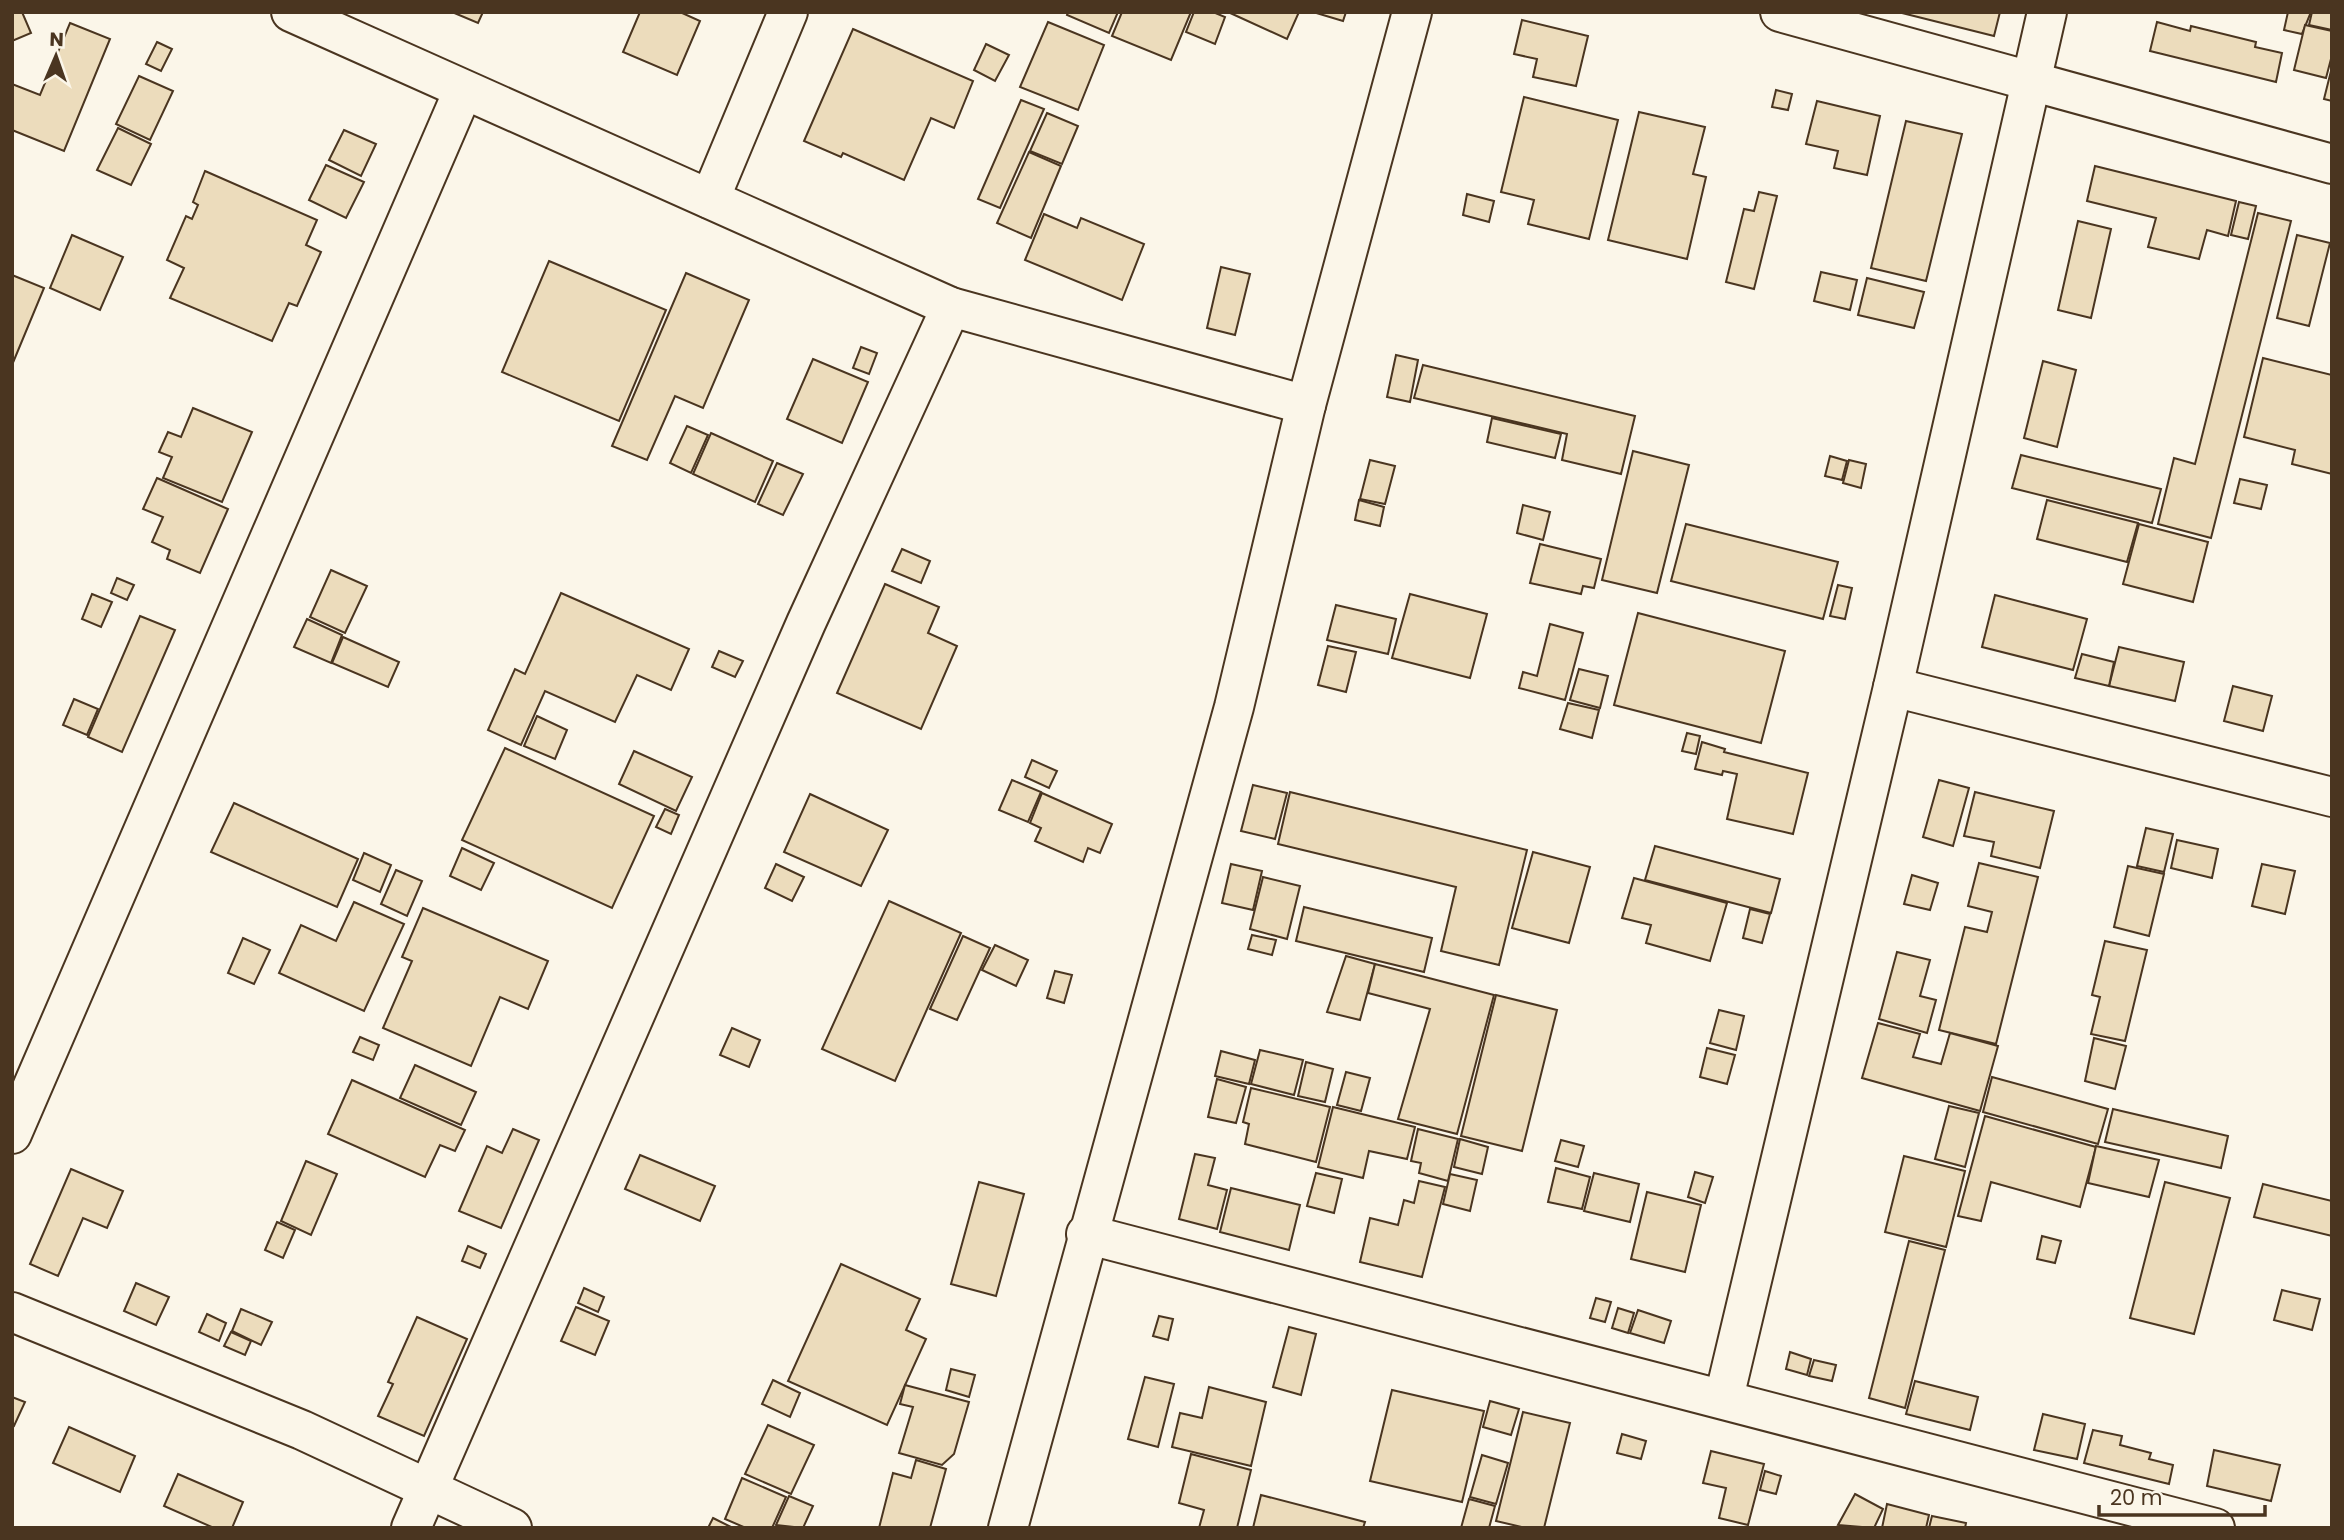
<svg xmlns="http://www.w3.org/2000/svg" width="2344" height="1540" font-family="Poppins,sans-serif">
<rect width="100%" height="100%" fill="#fbf6e9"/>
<g fill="#ecdcbc" stroke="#4a3520" stroke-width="2">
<polygon points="12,12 22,12 31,33 12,41"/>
<polygon points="452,12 483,12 478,23"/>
<polygon points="640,12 680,12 700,21 677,75 623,52"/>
<polygon points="1068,12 1118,12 1109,33 1067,15"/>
<polygon points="1122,12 1191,12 1171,60 1112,36"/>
<polygon points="1194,12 1213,12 1225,17 1215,44 1186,32"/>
<polygon points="1228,12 1299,12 1287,39"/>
<polygon points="1313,12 1346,12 1343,21"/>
<polygon points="1898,12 2000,12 1994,36"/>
<polygon points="2288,12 2311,12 2302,34 2284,30"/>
<polygon points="2312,12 2332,12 2332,30 2309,25"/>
<polygon points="1522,20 1588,36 1576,86 1533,77 1537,59 1514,54"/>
<polygon points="1048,22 1104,45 1078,110 1020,87"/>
<polygon points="2157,22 2190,31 2191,26 2256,42 2255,47 2282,53 2276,82 2150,51"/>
<polygon points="70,23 110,39 64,151 12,130 12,84 40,95"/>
<polygon points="2305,25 2332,31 2332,55 2326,78 2294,70"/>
<polygon points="853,29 973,81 954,128 931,118 904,180 843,153 841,157 804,141"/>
<polygon points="157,42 172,49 161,71 146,64"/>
<polygon points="986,44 1009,55 995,81 974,70"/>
<polygon points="2332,67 2332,101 2324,99"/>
<polygon points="139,76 173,91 150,140 116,124"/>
<polygon points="1776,90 1792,94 1788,110 1772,107"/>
<polygon points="1524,97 1618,120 1589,239 1528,224 1534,200 1501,192"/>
<polygon points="1021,100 1044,109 1000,208 978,199"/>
<polygon points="1817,101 1880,116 1867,175 1834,168 1838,151 1806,144"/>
<polygon points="1639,112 1705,127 1693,174 1706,177 1687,259 1608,240"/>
<polygon points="1047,113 1078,126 1062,164 1030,151"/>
<polygon points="1906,121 1962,134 1926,281 1871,268"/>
<polygon points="118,128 151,144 131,185 97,170"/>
<polygon points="344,130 376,144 361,176 329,160"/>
<polygon points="1029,152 1061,166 1031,238 997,223"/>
<polygon points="326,165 364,182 346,218 309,200"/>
<polygon points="2095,166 2236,201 2228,236 2207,230 2199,259 2148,247 2156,218 2087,201"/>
<polygon points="205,171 317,220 306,245 321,252 297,306 289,303 272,341 170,298 184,268 167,260 186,216 192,219 198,205 193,202"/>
<polygon points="1759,192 1777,196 1754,289 1726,282 1744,209 1754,211"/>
<polygon points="1467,194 1494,201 1489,222 1463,215"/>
<polygon points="2239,202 2256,206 2248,239 2231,235"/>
<polygon points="2258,213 2291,221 2211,538 2158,524 2174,458 2195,464"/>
<polygon points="1044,214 1077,228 1081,218 1144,244 1122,300 1025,260"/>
<polygon points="2078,221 2111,229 2091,318 2058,310"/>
<polygon points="72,235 123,257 100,310 50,288"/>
<polygon points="2297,235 2330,243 2309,326 2277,318"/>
<polygon points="549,261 666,310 619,421 502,372"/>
<polygon points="1221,267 1250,274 1235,335 1207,328"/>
<polygon points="1821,272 1857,280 1850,310 1814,301"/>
<polygon points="686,273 749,300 703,408 675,396 647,460 612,446"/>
<polygon points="12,275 44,288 12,365"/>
<polygon points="1867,278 1924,292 1914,328 1858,315"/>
<polygon points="861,347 877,353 869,374 853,368"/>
<polygon points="1396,355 1418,360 1410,402 1387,397"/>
<polygon points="2263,358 2332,375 2332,474 2292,464 2295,450 2244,437"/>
<polygon points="813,359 868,382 842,443 787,419"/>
<polygon points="2043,361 2076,370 2057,447 2024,438"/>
<polygon points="1423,365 1635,416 1621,474 1562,460 1567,434 1414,398"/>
<polygon points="193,408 252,432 222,502 163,478 172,457 159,452 168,432 181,437"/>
<polygon points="1492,418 1561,434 1555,458 1487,442"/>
<polygon points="687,426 708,435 691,473 670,463"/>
<polygon points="711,433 773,461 755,502 693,474"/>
<polygon points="1633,451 1689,465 1657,593 1602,580"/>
<polygon points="2021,455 2161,489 2152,523 2012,488"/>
<polygon points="1830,456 1847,461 1842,480 1825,476"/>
<polygon points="1370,460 1395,466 1385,504 1360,499"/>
<polygon points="1849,460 1866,464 1861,488 1843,483"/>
<polygon points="777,463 803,474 783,515 758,504"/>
<polygon points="157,478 228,509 200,573 167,559 170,550 152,542 163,517 143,509"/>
<polygon points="2240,479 2267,485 2261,509 2234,503"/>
<polygon points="1359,500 1384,507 1380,526 1355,520"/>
<polygon points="2047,500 2138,523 2127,562 2037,539"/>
<polygon points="1523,505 1550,512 1543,540 1517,533"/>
<polygon points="1686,524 1838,562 1823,619 1671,581"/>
<polygon points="2139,524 2208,542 2193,602 2123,584"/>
<polygon points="1540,544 1601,559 1594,588 1583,586 1581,594 1530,583"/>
<polygon points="902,549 930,561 921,583 892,571"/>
<polygon points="331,570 367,586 345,633 310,617"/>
<polygon points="117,578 134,585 127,600 111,593"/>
<polygon points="885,584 939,607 928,633 957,646 921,729 837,693"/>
<polygon points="1838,585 1852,588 1845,619 1830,616"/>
<polygon points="561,593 689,649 671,690 637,675 615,722 545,691 521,745 488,730 515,669 525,674"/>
<polygon points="92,594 112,602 101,627 82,619"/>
<polygon points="1410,594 1487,614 1470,678 1392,658"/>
<polygon points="1995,595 2087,619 2073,670 1982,647"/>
<polygon points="1336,605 1396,619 1388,654 1327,640"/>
<polygon points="1638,613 1785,651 1761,743 1614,705"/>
<polygon points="140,616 175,630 122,752 88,737"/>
<polygon points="307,619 342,635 331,663 294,647"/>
<polygon points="1550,624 1583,633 1565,700 1519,688 1523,672 1537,676"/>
<polygon points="343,637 399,662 388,687 332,663"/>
<polygon points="1328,646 1356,652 1346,692 1318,685"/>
<polygon points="2119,647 2184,662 2175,701 2109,686"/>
<polygon points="719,651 743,661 735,677 712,667"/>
<polygon points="2082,654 2114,662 2109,686 2075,678"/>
<polygon points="1579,669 1608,676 1600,708 1570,700"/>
<polygon points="2233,686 2272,696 2263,731 2224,721"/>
<polygon points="74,699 98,709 87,735 63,725"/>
<polygon points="1568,703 1599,710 1592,738 1560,729"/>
<polygon points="537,716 567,730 555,759 524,746"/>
<polygon points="1687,733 1700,736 1696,754 1682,751"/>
<polygon points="1702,742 1725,749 1724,752 1808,773 1793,834 1727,819 1737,774 1723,771 1722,775 1695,769"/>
<polygon points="505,748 654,816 612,908 462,840"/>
<polygon points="634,751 692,777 676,811 619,784"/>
<polygon points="1032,760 1057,771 1049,788 1025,777"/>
<polygon points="1012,780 1041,792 1028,822 999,810"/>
<polygon points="1939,780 1969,788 1953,846 1923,837"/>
<polygon points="1253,785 1287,793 1275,839 1241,831"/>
<polygon points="1290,792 1527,850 1499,965 1441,951 1456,887 1278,844"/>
<polygon points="1975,792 2054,811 2040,868 1991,856 1994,842 1964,836"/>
<polygon points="1042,793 1112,824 1100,853 1088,848 1083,862 1035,841 1041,828 1030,823"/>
<polygon points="810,794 888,830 861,886 784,852"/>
<polygon points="234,803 358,859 337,907 211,852"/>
<polygon points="665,809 679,815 671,834 656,827"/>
<polygon points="2146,828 2173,834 2164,872 2137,866"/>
<polygon points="2177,840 2218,849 2212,878 2171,868"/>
<polygon points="1655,846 1780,879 1771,913 1645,880"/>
<polygon points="462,848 494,863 481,890 450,876"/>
<polygon points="1533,852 1590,867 1569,943 1512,928"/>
<polygon points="364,853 391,865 380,892 353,880"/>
<polygon points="1979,863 2038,877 1996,1044 1939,1030 1965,927 1987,932 1992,912 1968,906"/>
<polygon points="776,864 804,877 792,901 765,888"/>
<polygon points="1231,864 1262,871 1253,910 1222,903"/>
<polygon points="2262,864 2295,871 2285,914 2252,906"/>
<polygon points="2128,866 2164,874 2149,936 2114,927"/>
<polygon points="396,870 422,881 407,916 381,904"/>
<polygon points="1912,875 1938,883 1930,910 1904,904"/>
<polygon points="1263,877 1300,886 1287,939 1250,929"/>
<polygon points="1634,878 1727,903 1710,961 1646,943 1651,925 1622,918"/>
<polygon points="889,901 961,933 895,1081 822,1049"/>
<polygon points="354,902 404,924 364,1011 279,973 301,925 336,941"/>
<polygon points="1304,907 1432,938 1424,972 1296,941"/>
<polygon points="423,908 548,961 528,1009 500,997 471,1066 383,1028 412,961 402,957"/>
<polygon points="1750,909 1770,914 1762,943 1743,938"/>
<polygon points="1252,935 1276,940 1272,955 1248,949"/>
<polygon points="963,936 990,948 957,1020 930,1009"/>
<polygon points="243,938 270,950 254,984 228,973"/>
<polygon points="2105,941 2147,950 2125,1041 2091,1034 2100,997 2092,995"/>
<polygon points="995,945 1028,960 1016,986 982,970"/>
<polygon points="1897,952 1930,960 1920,996 1936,1000 1927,1033 1879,1019"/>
<polygon points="1346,956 1375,964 1360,1020 1327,1012"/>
<polygon points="1375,964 1494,995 1457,1134 1398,1119 1430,1009 1368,993"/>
<polygon points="1055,971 1072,975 1064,1003 1047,998"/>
<polygon points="1496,995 1557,1010 1522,1151 1461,1136"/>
<polygon points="1719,1010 1744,1016 1736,1050 1710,1043"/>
<polygon points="1878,1023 1920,1034 1913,1057 1941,1064 1950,1033 1998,1046 1980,1111 1862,1078"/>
<polygon points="732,1028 760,1040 749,1067 720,1055"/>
<polygon points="360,1037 379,1045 373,1060 353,1052"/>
<polygon points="2094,1038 2126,1046 2115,1089 2085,1081"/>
<polygon points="1707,1048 1735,1055 1727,1084 1700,1077"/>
<polygon points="1260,1050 1303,1060 1294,1095 1251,1084"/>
<polygon points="1221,1051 1255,1060 1249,1084 1215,1076"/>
<polygon points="1306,1062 1333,1069 1325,1102 1298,1096"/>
<polygon points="415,1065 476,1092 461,1125 400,1098"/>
<polygon points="1346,1072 1370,1078 1361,1111 1337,1105"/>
<polygon points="1992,1077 2108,1109 2098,1144 1983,1112"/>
<polygon points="1217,1079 1246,1087 1236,1123 1208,1117"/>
<polygon points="352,1080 465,1130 455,1151 440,1145 425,1177 328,1134"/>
<polygon points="1251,1088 1330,1107 1316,1162 1245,1144 1249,1124 1243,1122"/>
<polygon points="1949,1106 1979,1113 1965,1167 1935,1159"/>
<polygon points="1333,1107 1415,1127 1407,1159 1369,1151 1363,1178 1318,1167"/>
<polygon points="2113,1109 2228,1136 2221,1168 2105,1142"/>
<polygon points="1985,1116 2096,1147 2080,1207 1991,1182 1981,1221 1958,1216"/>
<polygon points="513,1129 539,1140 501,1228 459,1211 487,1146 502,1153"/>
<polygon points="1418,1129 1458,1139 1448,1181 1419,1173 1421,1163 1411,1161"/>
<polygon points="1460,1139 1488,1147 1482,1174 1454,1167"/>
<polygon points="1561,1140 1584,1146 1578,1167 1555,1161"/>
<polygon points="2096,1146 2159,1160 2149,1197 2088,1183"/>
<polygon points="1195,1154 1215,1158 1208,1185 1227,1190 1217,1229 1179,1219"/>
<polygon points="640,1155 715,1186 700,1221 625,1189"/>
<polygon points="1904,1156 1965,1171 1946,1247 1885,1232"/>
<polygon points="306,1161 337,1174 311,1235 281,1221"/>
<polygon points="1556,1168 1590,1177 1582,1209 1548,1202"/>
<polygon points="71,1169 123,1191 107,1228 83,1218 58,1276 30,1264"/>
<polygon points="1695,1172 1713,1177 1705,1203 1688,1197"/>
<polygon points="1316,1173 1342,1179 1334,1213 1307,1206"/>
<polygon points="1594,1173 1639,1184 1630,1222 1584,1211"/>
<polygon points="1450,1174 1477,1180 1470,1211 1443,1204"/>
<polygon points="1419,1181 1445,1187 1422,1277 1360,1262 1370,1218 1398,1225 1404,1200 1414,1203"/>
<polygon points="979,1182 1024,1194 996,1296 951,1284"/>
<polygon points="2165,1182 2230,1198 2194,1334 2130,1318"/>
<polygon points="2263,1184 2332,1201 2332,1236 2254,1217"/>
<polygon points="1231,1188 1300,1205 1289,1250 1220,1232"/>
<polygon points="1647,1192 1701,1205 1685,1272 1631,1259"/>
<polygon points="277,1222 295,1230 283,1258 265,1250"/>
<polygon points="2042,1236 2061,1241 2055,1263 2037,1259"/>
<polygon points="1909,1241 1945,1250 1905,1408 1869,1398"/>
<polygon points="468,1246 486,1254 480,1268 462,1261"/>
<polygon points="841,1264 920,1299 906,1330 926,1339 887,1425 788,1381"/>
<polygon points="136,1283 169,1297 156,1325 124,1311"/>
<polygon points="584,1288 604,1297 598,1312 578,1303"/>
<polygon points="2282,1290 2320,1299 2312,1330 2274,1320"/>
<polygon points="1596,1298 1611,1302 1605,1322 1590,1318"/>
<polygon points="576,1307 609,1321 595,1355 561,1341"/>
<polygon points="1618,1308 1634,1313 1628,1333 1612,1328"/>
<polygon points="241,1309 272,1322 261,1345 232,1331"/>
<polygon points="1638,1310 1671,1321 1664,1343 1630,1333"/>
<polygon points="207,1314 226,1323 219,1341 199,1332"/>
<polygon points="1159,1316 1173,1319 1168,1340 1153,1336"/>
<polygon points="417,1317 467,1339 424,1436 378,1416 393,1384 388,1382"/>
<polygon points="1289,1327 1316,1334 1301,1395 1273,1387"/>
<polygon points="231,1332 251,1341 245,1355 224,1346"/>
<polygon points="1790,1352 1811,1359 1807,1375 1786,1369"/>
<polygon points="1814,1360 1836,1365 1832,1381 1809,1376"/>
<polygon points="951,1369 975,1375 969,1397 946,1390"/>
<polygon points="1145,1377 1174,1384 1158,1447 1128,1439"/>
<polygon points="773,1380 800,1393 790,1417 762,1404"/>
<polygon points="1915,1381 1978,1397 1970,1430 1906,1414"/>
<polygon points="905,1385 969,1402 954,1454 942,1465 899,1453 913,1407 900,1404"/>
<polygon points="1209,1387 1266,1402 1251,1466 1172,1447 1180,1413 1202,1418"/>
<polygon points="1392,1390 1484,1411 1462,1502 1370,1481"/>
<polygon points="12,1397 25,1402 14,1426 12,1425"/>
<polygon points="1490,1401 1519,1409 1511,1435 1483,1427"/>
<polygon points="1523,1412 1570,1423 1544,1528 1526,1528 1496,1521"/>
<polygon points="2043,1414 2085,1424 2077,1459 2034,1450"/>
<polygon points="768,1425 814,1445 791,1494 745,1474"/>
<polygon points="69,1427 135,1456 120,1492 53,1463"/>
<polygon points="2093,1430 2122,1436 2120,1445 2151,1453 2149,1459 2173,1465 2169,1484 2084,1463"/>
<polygon points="1622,1434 1646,1441 1641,1459 1617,1453"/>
<polygon points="2214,1450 2280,1465 2271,1501 2207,1486"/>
<polygon points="1711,1451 1764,1464 1748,1525 1719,1518 1726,1488 1703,1483"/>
<polygon points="1191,1454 1251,1470 1237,1528 1199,1528 1204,1510 1179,1503"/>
<polygon points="1482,1455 1508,1463 1496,1504 1470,1497"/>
<polygon points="916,1460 946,1469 930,1528 879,1528 893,1473 911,1478"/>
<polygon points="1765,1471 1781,1476 1776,1494 1760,1490"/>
<polygon points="178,1474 243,1502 232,1528 214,1528 164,1506"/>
<polygon points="742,1478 786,1497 772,1528 746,1528 725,1519"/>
<polygon points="1855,1494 1883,1509 1874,1528 1838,1525"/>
<polygon points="1261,1495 1365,1522 1363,1528 1253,1528"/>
<polygon points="789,1496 813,1506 803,1528 776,1525"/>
<polygon points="1469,1499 1495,1506 1489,1528 1461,1528"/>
<polygon points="1887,1504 1929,1515 1926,1528 1882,1528"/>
<polygon points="1932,1516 1966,1523 1965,1528 1929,1528"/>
<polygon points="713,1518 733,1528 708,1528"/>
</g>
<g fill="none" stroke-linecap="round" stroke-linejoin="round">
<defs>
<g id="minor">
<polyline points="291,12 951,307 1306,405"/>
<polyline points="1780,12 2332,164"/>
<polyline points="710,199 788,12"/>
<polyline points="1893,687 2332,797"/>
<polyline points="12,1134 463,91"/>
<polyline points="1086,1234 2215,1528"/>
<polyline points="12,1312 302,1430 512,1528"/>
<polyline points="1724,1398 1893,687 2047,12"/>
<polyline points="411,1528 806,623 951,307"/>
<polyline points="1008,1528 1234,707 1306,405 1412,12"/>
</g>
</defs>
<use href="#minor" stroke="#4a3520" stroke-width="42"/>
<use href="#minor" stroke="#fbf6e9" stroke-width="38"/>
</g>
<rect width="2344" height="1540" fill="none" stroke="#4a3520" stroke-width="28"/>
<g transform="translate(56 56) rotate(2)" stroke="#fbf6e9" stroke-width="5" paint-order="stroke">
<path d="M0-5L12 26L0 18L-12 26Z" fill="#4a3520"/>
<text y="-10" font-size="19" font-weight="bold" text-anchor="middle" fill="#4a3520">N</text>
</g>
<path d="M2099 1505v10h166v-10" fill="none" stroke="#4a3520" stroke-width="3.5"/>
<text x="2110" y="1505" font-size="21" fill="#4a3520" stroke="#fbf6e9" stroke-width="5" paint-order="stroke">20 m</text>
</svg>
